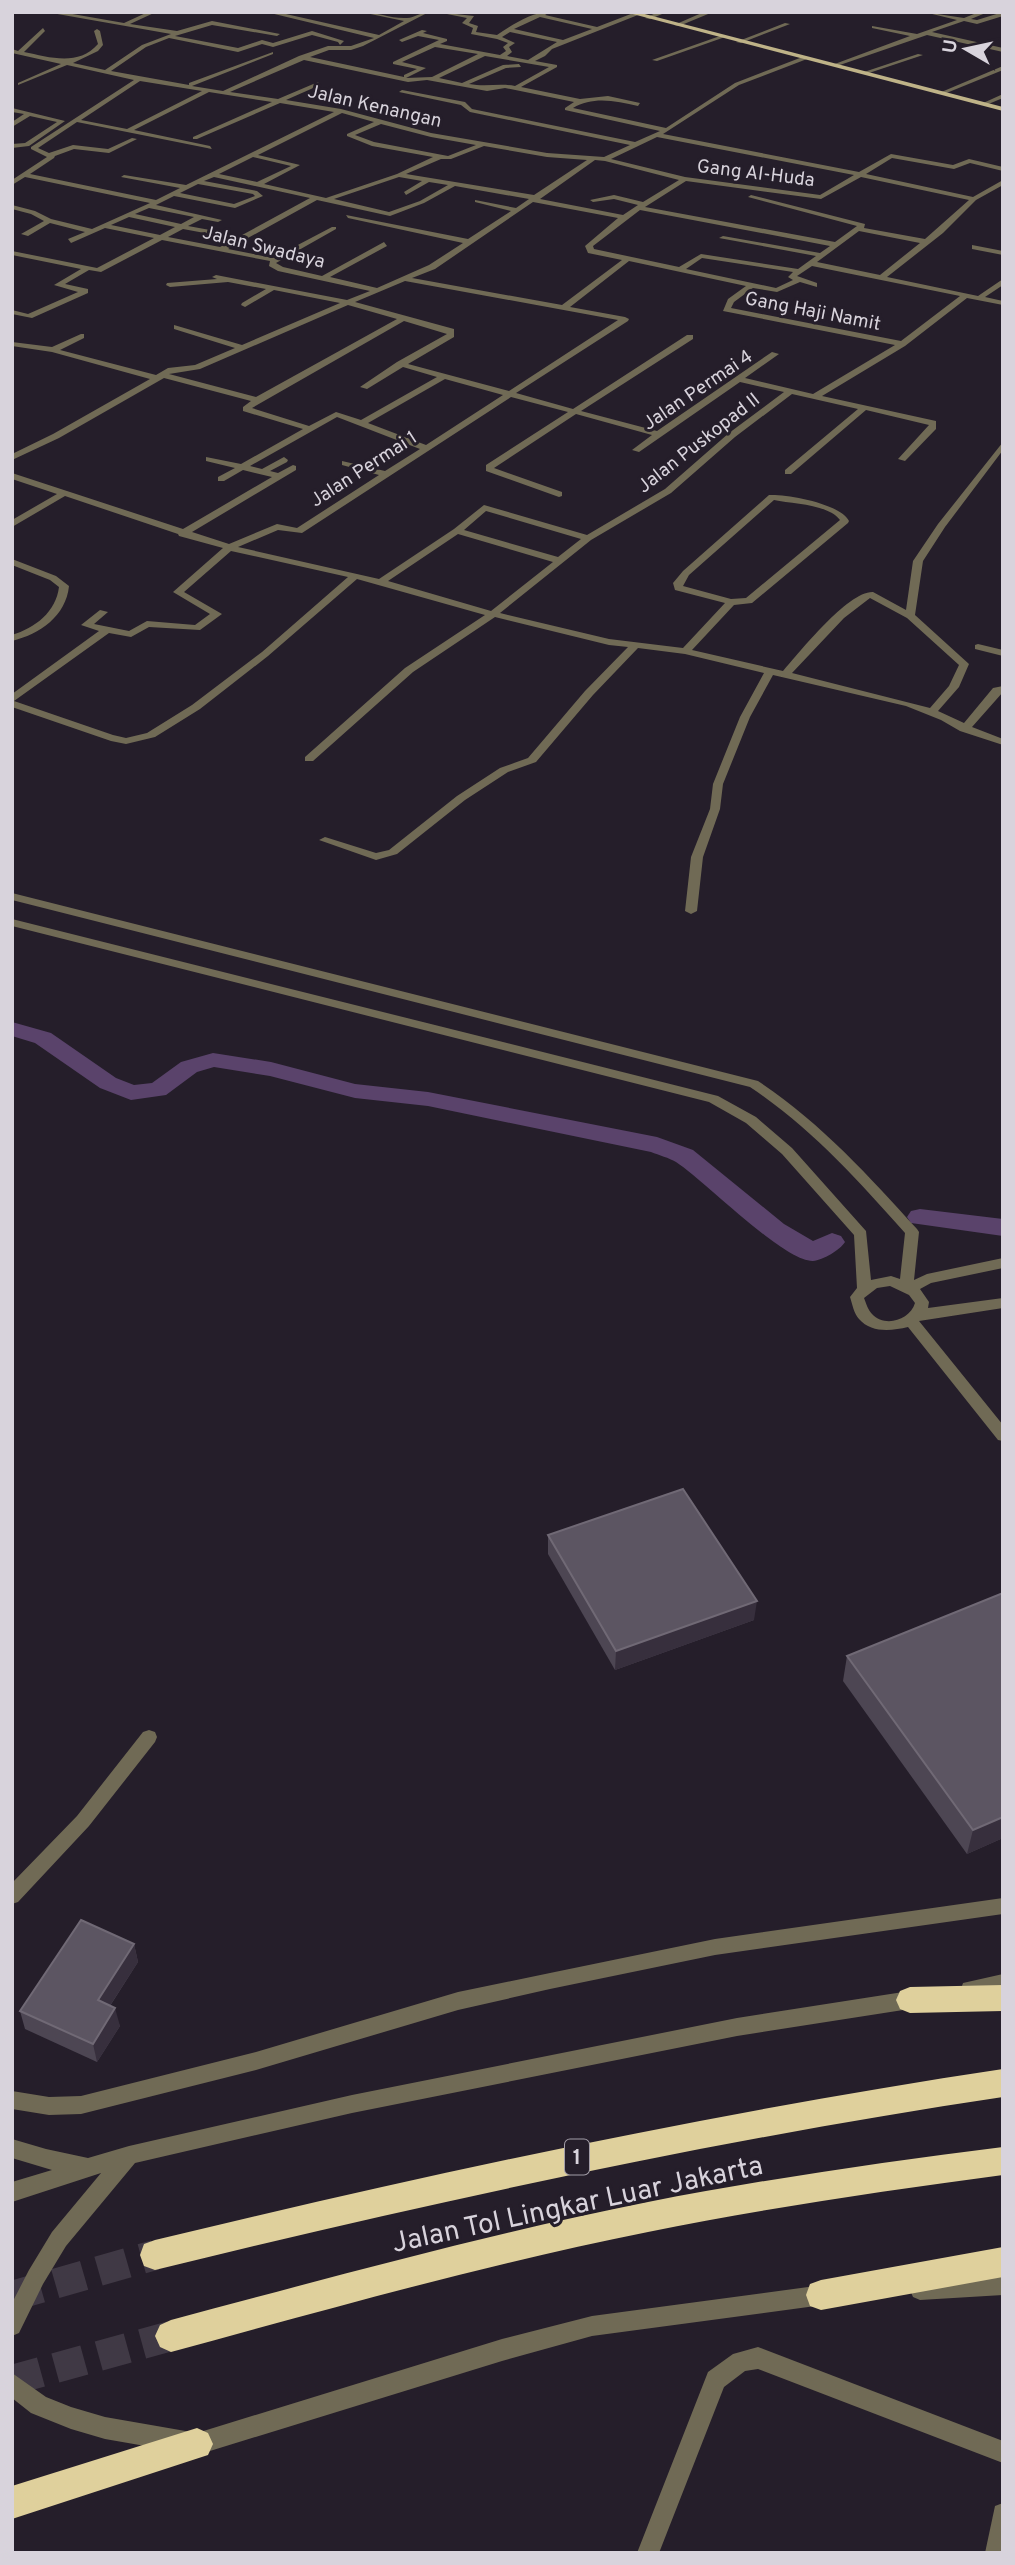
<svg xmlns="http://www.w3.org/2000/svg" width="1015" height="2565" font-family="Overpass,sans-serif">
<rect width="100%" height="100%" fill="#251e2a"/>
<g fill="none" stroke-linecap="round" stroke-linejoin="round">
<g fill="#5a436b" fill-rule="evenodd">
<path d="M12,1022L51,1033L116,1078L134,1085L152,1083L181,1062L213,1053L271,1062L355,1084L428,1092L657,1137L693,1150L784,1224L813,1241L832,1233L841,1236L845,1242C840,1250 823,1260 813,1261C784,1262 704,1180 676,1162C669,1158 659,1155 651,1152L428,1106L355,1098L270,1076L214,1067L197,1072L166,1095L131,1100L100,1088L35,1043L12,1036Z"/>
<polygon points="920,1209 1003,1219 1003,1236 911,1223 907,1217 911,1211"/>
</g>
<g stroke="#403945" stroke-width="30" stroke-dasharray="30 15" stroke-linecap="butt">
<polyline points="12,2296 155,2255"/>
<polyline points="12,2380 171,2336"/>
</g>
<g fill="#706a55" fill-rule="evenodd">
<path d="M46,12H61L124,23L148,12H156L130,24L177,31L212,21L280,34L277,36L212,25L175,36L238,48L262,40L273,43L312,31L344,41L340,45L338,42L312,35L273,47L262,44L238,52L169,38L146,47L111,71L189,85V83L273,52V54L192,86L223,91L299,56L328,46H351L374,38L266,12H277L379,35L404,21L361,12C377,12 392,19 407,18C415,18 420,12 429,12L363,46L351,50H329L310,57L404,77V75L417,69L393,64V62L439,40L418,36L402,42L399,40L422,30L427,31L423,33L447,39V41L440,44L500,55L506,51L503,47L508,43L497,39L471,34L473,28L462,23L467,18L437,12L474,16L469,23L478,26L476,32L497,35C512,25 531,12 550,12L545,15L597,27L636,12L638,15L552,49L545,56L535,61L557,65V67L521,87L580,99L608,96L640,103L638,106C616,101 593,96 573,108L666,128L735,83L805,56L807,59L739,85L663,134L859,172L891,154L953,165L969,159L1003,167V171L970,163L954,169L892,158L866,174L973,197L1003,180V185L976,200L943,233L887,277L978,296L1003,279V285L985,297L1003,301V305L967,298L905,346L822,396L936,421V429L905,461L898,459L929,425L866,410L791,474H785V470L858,409L792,394L735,437L671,493L591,540L500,613L609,639L683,648L725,603L675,590L673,583L683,571L769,495C788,494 841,504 849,521L848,523L752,603L734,605L692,650L783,671C800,652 848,591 873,592L906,610L913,561L938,524L1003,442V450L945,527L923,561L915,615L969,664L959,687L938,711L964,723L993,688L1003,686V692L972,727L1003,739V745L960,731L941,720L906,706L773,675L750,717L723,784L720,809L703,857L697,911L691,914L685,911L691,857L710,809L713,784L740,717L764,673L685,654L638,648L593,695L536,762L508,772L465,800L397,854L376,860L319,840L325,837L376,853L389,850L457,796L500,768L528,758L585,691L628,647L609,645L495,617L413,672L313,761H305V757L405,668L485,615L357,579L268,656L200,709L155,737L126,744L111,741L12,707V694L99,631L81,625L100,610L108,612L94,624L129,631L147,621L195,625L210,614L173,592L223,548L179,536L178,534L65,496L12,527V520L57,494L12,479V473L183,529L272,477L243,470L224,481H218V477L235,468L206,461V457L241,464L303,429L243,411V407L251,401L164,378L59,438L12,460V454L53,434L150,379L52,352L12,346V342L52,347L81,334H84V338L60,350L156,375L168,368L195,365L235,348L174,329V325L242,345L340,303L274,290L245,307L241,305L242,303L266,289L228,282L170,287L166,285L167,283L217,279L212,277L216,275L347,300L370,291L278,271L269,266L270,261L162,240L101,272L89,270L65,284L88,289V293L32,318L12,314V310L28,314L78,292L54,285L81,269L12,255V251L97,268L154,238L105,228L71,243L68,239L85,232L50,223L28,236L21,234L44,221L31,214L12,209V205L35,211L51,219L92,229L150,203L25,177L12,185V180L47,157L31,149V147L134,80L67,65L18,85V83L61,64L12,53V49L18,51L43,28L45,31L24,52C49,57 78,67 98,44L94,31L97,29L100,31L103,45L98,51L73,63L105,70L142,45L171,34ZM540,17L592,29L563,40L514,29ZM510,32L557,42L528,60L507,56L512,52L509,47L515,43L502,37ZM435,47L478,54L432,77L406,78L426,68L402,62ZM485,56L549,67L515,86C500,83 486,87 469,84L506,68L521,67L519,64L503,65L462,83L439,78ZM304,60L408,82L427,80L487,91L505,88L574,102L565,108V110L660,131L635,142L472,109L465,102L402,90L399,92L461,105L470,112L630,145L604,157L547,153L431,133L341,109L286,100L320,85L318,82L278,99L230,92ZM140,81L202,91L127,129L81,120ZM209,92L272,102L193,137V139H197L280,103L334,112L186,185L124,175L121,177L180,188L156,200L30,174L54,158L55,156L74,149L109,153L137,139L132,138L108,149L73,145L49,153L38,148L77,122L212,149L210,146L134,130ZM342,113L374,122L347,134V136L372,146L433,157L397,174L326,198L264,184L300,165L258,155ZM381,124L431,137L476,145L448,156L374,142L355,135ZM657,137L854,175L820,195L685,177L611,159ZM484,146L547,157L587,160L534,195L406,174L441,159H451ZM253,157L291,166L257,182L219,174ZM595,160L605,161L679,180L643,202L614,195L590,200L593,202L614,199L638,205L623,215L540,199ZM214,177L310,198L220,247L168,237L183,229L210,234V230L188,226L202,219L218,222L222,220L156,205L174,196L235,208L263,196L257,191L204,181ZM399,177L422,181L404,192L406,195L429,182L448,185L420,201L389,212L334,199ZM861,177L969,200L925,239L864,228L865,224L751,195L748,197L857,226L835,242L645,207L686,181L821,199ZM198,184L253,194L255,196L234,204L180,193ZM455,186L529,199L516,208L475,200V202L511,211L468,239L346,215L348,218L463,243L429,265L377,288L330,277L387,246L384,242L322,276L283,267L276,263L336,229V227H332L273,258L228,249L317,200L390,216L424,203ZM533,202L618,218L585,246L588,253L622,260L562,305L412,278L435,269ZM149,208L194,217L181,224L135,214ZM640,210L830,246L820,253L723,236L719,238L816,256L798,269L701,254L679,267L594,249L593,246ZM129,217L175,227L160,235L111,225ZM859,231L920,243L880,275L817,262ZM702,258L793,272L788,277L793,280L776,288L686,269ZM629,261L746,286L728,299L723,311L895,345L813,394L745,378L779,354L772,352L657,431L581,411L693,339V335H687L573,409L516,393L628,321L629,319L625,317L570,307ZM812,266L960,296L901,341L731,308L734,302L753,288L777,292L800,282L817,287V283L797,276ZM405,281L618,320L509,391L408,364L454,337V329L355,302ZM348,305L397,319L256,397L169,374L200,369ZM404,321L447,334L397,362L360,387L367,389L403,367L437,377L361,420L336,412L309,426L252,408ZM445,379L503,395L426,445L368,423ZM740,382L784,392L729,433L665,489L587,535L484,505L454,529L379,579L238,547L278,530L302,533L511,397L568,412L486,465V471L559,497L562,496V492L494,468L576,414L652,435L632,450L639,452ZM337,417L420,449L385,471L342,461V465L379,475L297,528L277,524L229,544L192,532L296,470V466L293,465L278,473L270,471L287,462L288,460L284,457L262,469L250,466ZM774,500C793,504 828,504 840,520L746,598L731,599L683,586L689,575ZM486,511L581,539L558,557L464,530ZM458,534L553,562L491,611L388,581ZM231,551L348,577L262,652L192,705L147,733L126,738L113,735L14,701L109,633L131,637L149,627L200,630L222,614L184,592ZM870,598L907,618L959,665L949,686L930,708L792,673L844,618Z"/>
<polygon points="658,12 667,12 650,19 645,18"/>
<polygon points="704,12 713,12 679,26 674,25"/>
<polygon points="924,12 964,18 979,12 988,12 971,19 977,20 1003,12 1003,16 977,24 964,21 932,32 1003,48 1003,52 927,35 837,66 832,65 910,36 872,28 872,26 917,34 957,20"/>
<polygon points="785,23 790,24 741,43 736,42"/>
<polygon points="720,36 725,37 657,61 652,60"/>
<polygon points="918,54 923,55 866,74 861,73"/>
<polygon points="1003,66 1003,70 944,94 939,93"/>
<polygon points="1003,94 1003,98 986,105 981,104"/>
<polygon points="12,108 65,121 29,146 12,148 12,144 25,143 57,122 30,116 12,127 12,122 24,114 12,112"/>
<polygon points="972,245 1003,251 1003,255 972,249"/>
<path d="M12,559L56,576L69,586C66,616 40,634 12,641V635C35,628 56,612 59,587L50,580L12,565Z"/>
<polygon points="978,644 1003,650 1003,656 975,649 975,645"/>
<path d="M12,893L758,1081C820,1122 868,1175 917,1229L919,1232L914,1280L927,1274L1003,1258V1268L931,1283L920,1289L929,1302L928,1308L1003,1298V1308L919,1321L1003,1425V1441L998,1440L908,1327C891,1331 871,1333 859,1319C854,1314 852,1303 850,1297L857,1288L854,1235L782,1154L746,1123L709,1102L12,926V919L718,1096L756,1117L792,1148L866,1231L871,1280L891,1276L900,1279L905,1233C857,1179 810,1127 750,1087L12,900ZM890,1286L909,1295L915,1303C910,1320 885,1328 872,1314C868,1310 866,1303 864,1298L877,1288Z"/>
<polygon points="149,1730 155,1732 157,1737 155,1742 89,1826 18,1902 12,1904 12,1883 77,1816 143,1732"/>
<polygon points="1003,1898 1003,1914 715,1955 550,1989 458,2010 256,2070 81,2114 49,2115 12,2109 12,2091 49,2097 81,2096 256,2052 458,1992 550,1973 715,1939"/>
<polygon points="758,2347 1003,2441 1003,2463 758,2369 745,2371 724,2387 659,2553 637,2553 708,2372 733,2354"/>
<polygon points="1003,2503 1003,2553 985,2553 995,2506"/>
</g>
<g fill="#706a55" fill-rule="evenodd">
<polygon points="1003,1974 1003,1990 970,1997 963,1995 961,1989 963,1983"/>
<polygon points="916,1990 923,1993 925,1999 923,2005 916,2008 737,2036 352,2113 135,2163 66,2246 43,2284 19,2333 12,2336 12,2303 29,2270 52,2232 101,2173 12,2202 12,2182 52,2170 12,2158 12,2139 46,2149 88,2158 129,2146 352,2095 737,2018"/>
<polygon points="1003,2275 1003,2295 920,2300 913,2297 910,2290 913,2283 920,2280"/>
<polygon points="823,2285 830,2288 833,2295 830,2302 823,2305 592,2336 502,2361 197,2455 105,2439 71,2429 31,2413 12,2398 12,2373 46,2397 71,2407 105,2417 197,2433 502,2339 592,2316"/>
</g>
<polygon fill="#bfb388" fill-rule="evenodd" points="625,12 637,12 1003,107 1003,111"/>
<g fill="#dfd09c" fill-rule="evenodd">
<polygon points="1003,1985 1003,2011 910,2013 900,2009 896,2000 900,1991 910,1987"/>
<path d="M1003,2069V2097C717,2140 436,2201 155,2270L144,2266L140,2255L144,2244L155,2240C436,2172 717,2112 1003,2069Z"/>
<path d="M1003,2147V2175C884,2191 765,2208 648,2232C487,2264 329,2309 171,2352L160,2347L155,2336L160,2325L171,2320C329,2278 487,2234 648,2202C765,2179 884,2162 1003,2147Z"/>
<polygon points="1003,2247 1003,2277 821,2310 810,2306 806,2295 810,2284 821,2280"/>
<polygon points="197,2428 208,2433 213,2444 208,2455 12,2519 12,2486"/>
</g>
</g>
<g fill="#4d4653">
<polygon points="548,1535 754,1620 615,1670 548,1554"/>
<polygon points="847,1656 1003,1838 967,1854 843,1681"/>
<polygon points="134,1944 138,1962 110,2006 120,2026 97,2062 25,2029 20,2011"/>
</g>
<g fill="#372f3d">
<polygon points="757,1601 754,1620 615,1670 616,1651"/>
<polygon points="1003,1817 1003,1838 967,1854 973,1830"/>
<polygon points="134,1944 138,1962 102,2018 98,2000"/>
<polygon points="115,2008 120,2026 97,2062 93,2044"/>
</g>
<g fill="#5c5562" stroke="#706975" stroke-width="2">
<polygon points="683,1489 757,1601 616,1651 548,1535"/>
<polygon points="1003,1593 1003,1817 973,1830 847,1656"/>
<polygon points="81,1920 134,1944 98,2000 115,2008 93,2044 20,2011"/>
</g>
<g text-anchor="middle" stroke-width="6" stroke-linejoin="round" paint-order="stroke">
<g font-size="19" fill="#d8d3dc" stroke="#251e2a">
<text transform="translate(375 105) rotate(13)" y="7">Jalan Kenangan</text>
<text transform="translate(756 172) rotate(7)" y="7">Gang Al-Huda</text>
<text transform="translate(264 246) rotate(14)" y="7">Jalan Swadaya</text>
<text transform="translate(813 310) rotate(11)" y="7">Gang Haji Namit</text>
<text transform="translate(697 389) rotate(-34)" y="7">Jalan Permai 4</text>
<text transform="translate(698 442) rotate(-38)" y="7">Jalan Puskopad II</text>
<text transform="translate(363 468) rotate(-33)" y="7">Jalan Permai 1</text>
</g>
<rect fill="#251e2a" stroke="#a29da7" stroke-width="2" x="565" y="2139.5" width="24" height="35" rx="5"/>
<g font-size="21" font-weight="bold" fill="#d8d3dc">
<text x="577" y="2164">1</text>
</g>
<g font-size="28" fill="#d8d3dc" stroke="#251e2a">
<text transform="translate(577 2203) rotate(-12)" y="10">Jalan Tol Lingkar Luar Jakarta</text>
</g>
</g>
<rect width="1015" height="2565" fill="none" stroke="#d8d3dc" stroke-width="28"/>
<g transform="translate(966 49) rotate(279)" stroke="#251e2a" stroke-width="5" paint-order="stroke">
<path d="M0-5L12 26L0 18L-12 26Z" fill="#d8d3dc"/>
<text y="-10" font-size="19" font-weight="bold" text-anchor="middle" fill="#d8d3dc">U</text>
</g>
</svg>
